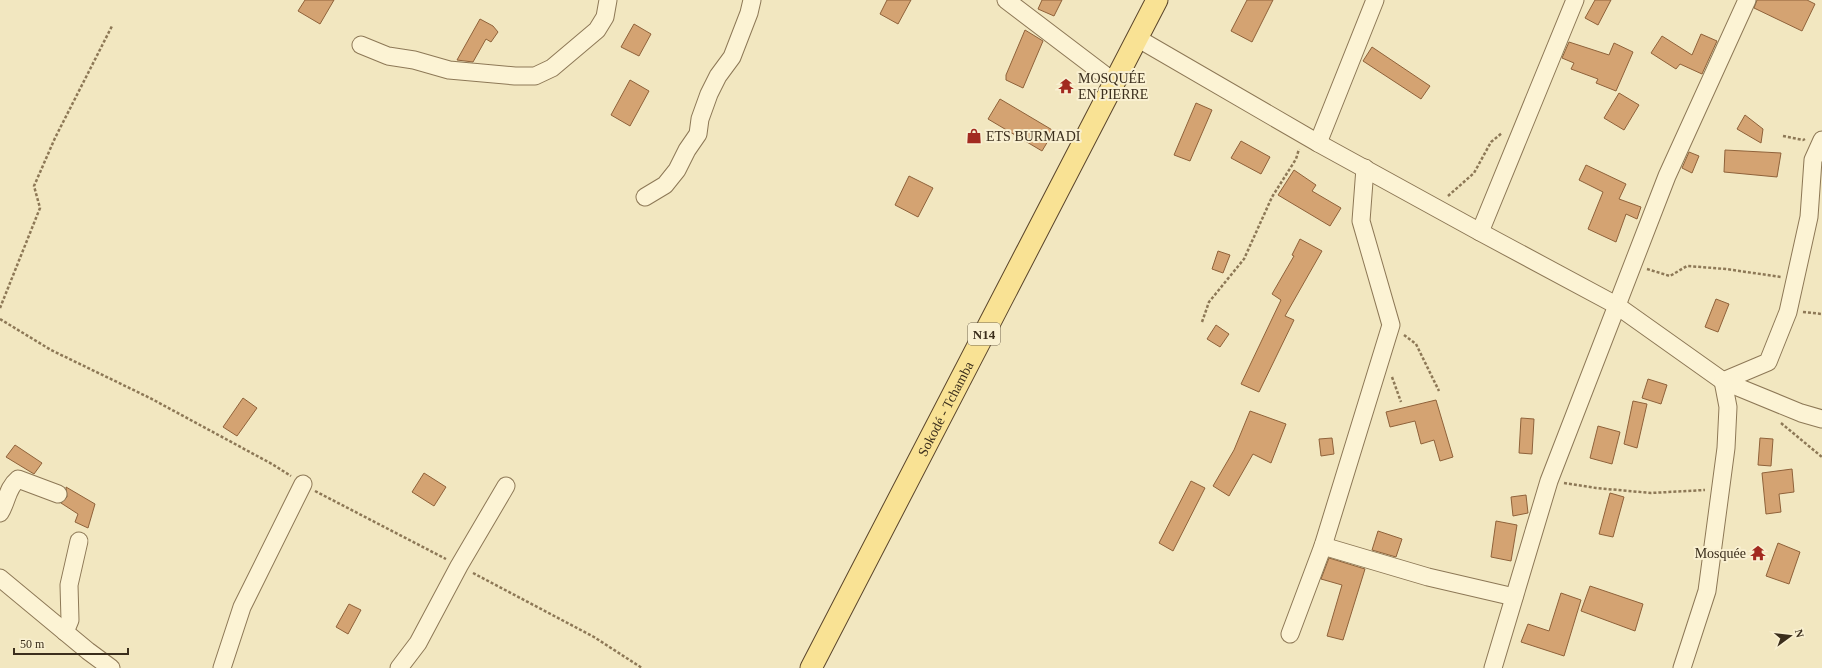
<svg xmlns="http://www.w3.org/2000/svg" width="1822" height="668" font-family="'Times New Roman',serif">
<rect width="100%" height="100%" fill="#f2e7c0"/>
<g fill="#d4a372" stroke="#8f623a">
<polygon points="305,0 334,0 320,24 298,11"/>
<polygon points="887,0 911,0 898,24 880,14"/>
<polygon points="1042,0 1062,0 1054,16 1038,9"/>
<polygon points="1247,0 1273,0 1252,42 1231,31"/>
<polygon points="1595,0 1611,0 1598,25 1585,18"/>
<polygon points="1757,0 1807,0 1815,4 1802,31 1754,8"/>
<polygon points="480,19 493,26 498,32 491,42 486,39 473,62 457,60"/>
<polygon points="634,24 651,34 639,56 621,47"/>
<polygon points="1025,30 1043,41 1023,88 1006,80 1006,75"/>
<polygon points="1701,34 1717,41 1702,74 1680,64 1676,69 1651,53 1662,36 1692,55"/>
<polygon points="1569,42 1609,55 1614,43 1633,52 1616,91 1596,83 1598,79 1571,69 1574,63 1562,58"/>
<polygon points="1372,47 1430,86 1421,99 1363,61"/>
<polygon points="630,80 649,91 630,126 611,115"/>
<polygon points="1619,93 1639,105 1624,130 1604,118"/>
<polygon points="1000,99 1054,131 1042,151 988,119"/>
<polygon points="1196,103 1212,110 1190,161 1174,155"/>
<polygon points="1745,115 1763,129 1761,143 1737,129"/>
<polygon points="1241,141 1270,157 1261,174 1231,158"/>
<polygon points="1725,150 1781,153 1777,177 1724,172"/>
<polygon points="1689,152 1699,156 1692,173 1682,168"/>
<polygon points="1586,165 1626,184 1619,199 1641,207 1637,219 1626,214 1616,242 1588,229 1603,192 1579,180"/>
<polygon points="1294,170 1316,185 1312,191 1341,208 1330,226 1278,195"/>
<polygon points="909,176 933,188 918,217 895,205"/>
<polygon points="1300,239 1322,251 1285,316 1294,320 1259,392 1241,384 1281,300 1272,294 1294,256 1292,255"/>
<polygon points="1218,251 1230,255 1223,273 1212,269"/>
<polygon points="1716,299 1729,304 1718,332 1705,327"/>
<polygon points="1216,325 1229,334 1220,347 1207,339"/>
<polygon points="1648,379 1667,385 1661,404 1642,398"/>
<polygon points="243,398 257,408 237,436 223,427"/>
<polygon points="1436,400 1453,457 1440,461 1434,440 1421,444 1415,421 1390,427 1386,412"/>
<polygon points="1633,401 1647,404 1637,448 1624,444"/>
<polygon points="1250,411 1286,424 1271,463 1253,454 1229,496 1213,486 1234,450"/>
<polygon points="1521,418 1534,419 1532,454 1519,453"/>
<polygon points="1598,426 1620,432 1612,464 1590,458"/>
<polygon points="1332,438 1334,454 1321,456 1319,439"/>
<polygon points="1760,438 1773,439 1771,466 1758,465"/>
<polygon points="15,445 42,463 34,474 6,457"/>
<polygon points="1792,469 1794,492 1779,494 1781,512 1766,514 1762,473"/>
<polygon points="424,473 446,487 434,506 412,492"/>
<polygon points="1191,481 1205,488 1173,551 1159,543"/>
<polygon points="66,487 95,504 88,528 75,522 78,514 61,503 67,497"/>
<polygon points="1610,493 1624,497 1613,537 1599,534"/>
<polygon points="1526,495 1528,513 1513,516 1511,497"/>
<polygon points="1496,521 1517,525 1511,561 1491,557"/>
<polygon points="1378,531 1402,539 1396,557 1372,550"/>
<polygon points="1778,543 1800,552 1789,584 1766,576"/>
<polygon points="1329,558 1365,569 1343,640 1327,636 1342,585 1321,579"/>
<polygon points="1590,586 1643,604 1635,631 1581,611"/>
<polygon points="1561,593 1581,600 1564,656 1521,642 1528,624 1549,631"/>
<polygon points="349,604 361,610 348,634 336,627"/>
</g>
<g fill="none" stroke-linecap="round" stroke-linejoin="round">
<defs>
<g id="minor">
<polyline points="1006,0 1114,82"/>
<polyline points="1137,38 1318,143 1480,232 1616,305 1723,381 1801,413 1822,419"/>
<polyline points="361,45 388,56 414,60 449,70 515,76 535,76 552,68 597,30 605,17 608,0"/>
<polyline points="1318,143 1375,0"/>
<polyline points="645,197 665,185 677,170 687,150 698,134 700,119 709,94 718,76 732,57 749,13 752,0"/>
<polyline points="1480,232 1575,0"/>
<polyline points="1723,381 1768,362 1788,312 1809,217 1813,160 1822,140"/>
<path d="M0,513C7,502 7,488 18,479L58,494"/>
<polyline points="1323,546 1428,577 1514,597"/>
<polyline points="0,578 88,651 111,668"/>
<polyline points="65,632 70,620 69,585 79,541"/>
<polyline points="1290,634 1323,546 1391,325 1361,221 1365,168"/>
<polyline points="222,668 242,607 303,484"/>
<polyline points="399,668 418,643 459,566 506,486"/>
<polyline points="1493,668 1549,481 1667,176 1747,0"/>
<polyline points="1682,668 1707,591 1726,448 1728,407 1723,381"/>
</g>
<g id="major">
<path id="s1" d="M811,668L1157,0"/>
</g>
</defs>
<use href="#minor" stroke="#8d7856" stroke-width="19"/>
<use href="#major" stroke="#5a452b" stroke-width="23"/>
<g stroke="#8d7856" stroke-width="2.5" stroke-dasharray="3 2" stroke-linecap="butt">
<polyline points="1783,136 1803,140 1805,139"/>
<polyline points="1448,196 1474,173 1491,142 1502,133"/>
<polyline points="1647,269 1670,276 1687,266 1726,269 1781,277"/>
<polyline points="0,308 40,208 34,186 55,138 112,26"/>
<polyline points="1803,312 1822,314"/>
<polyline points="0,319 51,350 150,398 272,464 291,476"/>
<polyline points="1202,322 1209,302 1244,259 1272,197 1296,159 1299,149"/>
<polyline points="1404,335 1416,344 1439,391"/>
<polyline points="1392,377 1401,402"/>
<polyline points="1781,423 1822,457"/>
<polyline points="1564,483 1596,488 1651,493 1705,490"/>
<polyline points="315,491 446,559"/>
<polyline points="473,573 594,637 642,668"/>
</g>
<use href="#minor" stroke="#fcf3d4" stroke-width="17"/>
<use href="#major" stroke="#f9e294" stroke-width="21"/>
</g>
<defs>
<symbol id="temple-bare" viewBox="-9 -9 18 18"><path d="M0-6L5-2H3V0L6.5 2.5H4V6H1.5V3h-3V6H-4V2.5H-6.5L-3 0V-2H-5Z" fill="#a22a20" stroke="#f9f0d1" stroke-width="2.5" paint-order="stroke"/></symbol>
<symbol id="shop-bare" viewBox="-9 -9 18 18"><path d="M-5-2.5h2.3a2.7 3.5 0 0 1 5.4 0H5L5.5 6h-11ZM-1.5-2.5h3a1.5 2.3 0 0 0-3 0Z" fill="#a22a20" stroke="#f9f0d1" stroke-width="2.5" paint-order="stroke"/></symbol>
</defs>
<g fill-rule="evenodd">
<use href="#temple-bare" x="1055" y="75" width="22" height="22"/>
<use href="#shop-bare" x="963" y="125" width="22" height="22"/>
<use href="#temple-bare" x="1747" y="542" width="22" height="22"/>
</g>
<g text-anchor="middle" stroke-width="4" stroke-linejoin="round" paint-order="stroke">
<rect fill="#f9f0d1" stroke="#746852" stroke-width="1" x="968" y="323" width="32" height="22" rx="3"/>
<g font-size="13" font-weight="bold" fill="#3b2e1c">
<text x="984" y="339">N14</text>
</g>
<g font-size="14" fill="#3b2e1c" stroke="#f9f0d1" text-anchor="start">
<text x="1078" y="83">MOSQUÉE<tspan x="1078" dy="16">EN PIERRE</tspan></text>
<text x="986" y="141">ETS BURMADI</text>
<text x="1746" y="558" text-anchor="end">Mosquée</text>
</g>
<g font-size="14" fill="#3b2e1c" stroke="#f9f0d1">
<text dy="5" stroke="none"><textPath href="#s1" startOffset="292">Sokodé - Tchamba</textPath></text>
</g>
</g>
<g transform="translate(1790 636) rotate(75)" stroke="#f9f0d1" stroke-width="3" paint-order="stroke">
<path d="M0-3L7 15L0 10L-7 15Z" fill="#3b2e1c"/>
<text y="-6" font-size="11" font-weight="bold" text-anchor="middle" fill="#3b2e1c">N</text>
</g>
<path d="M14 648v6h114v-6" fill="none" stroke="#3b2e1c" stroke-width="2"/>
<text x="20" y="648" font-size="12" fill="#3b2e1c" stroke="#f9f0d1" stroke-width="3" paint-order="stroke">50 m</text>
</svg>
